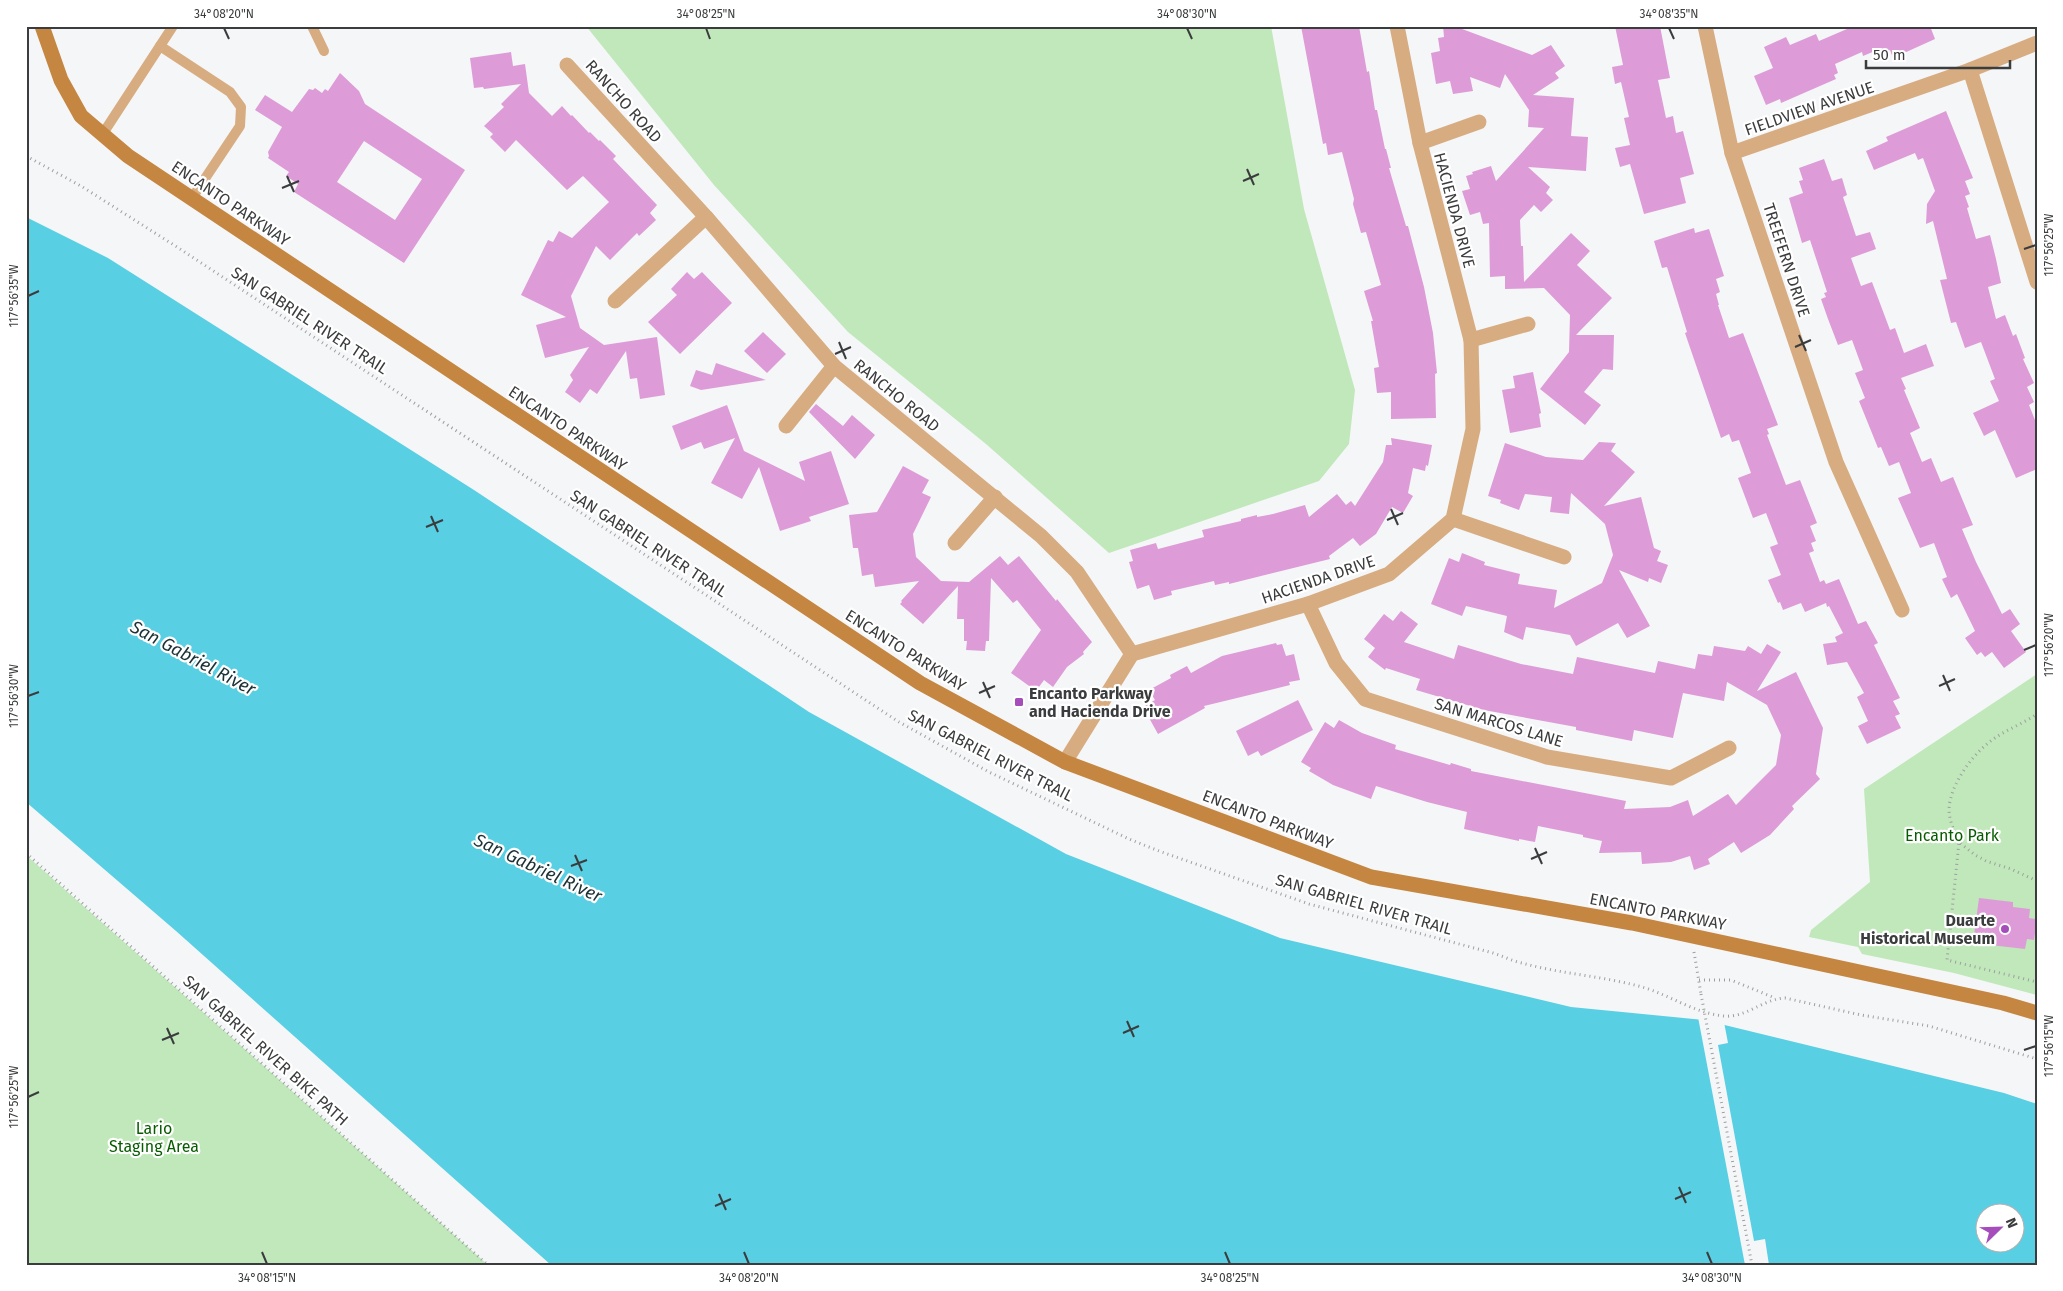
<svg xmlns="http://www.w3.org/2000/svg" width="2063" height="1291" font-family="'Fira Sans',sans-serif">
<rect width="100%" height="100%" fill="#f5f6f8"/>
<g fill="#c0e8ba">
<polygon points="586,26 1271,26 1304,209 1355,390 1349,444 1319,481 1109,553 986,444 848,332 714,185"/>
<polygon points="2037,674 2037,995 1954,973 1862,954 1858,947 1809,937 1811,930 1870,882 1864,789"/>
<polygon points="26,855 488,1265 26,1265"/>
</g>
<path fill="#59cfe4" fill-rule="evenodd" d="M26,217L108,258L474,490L809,712L1066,854L1280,938L1571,1007L1704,1020L2004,1093L2037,1104V1265H551L176,931L26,802ZM1986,1214H2016V1244H1986Z"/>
<polygon fill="#f5f6f8" points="1698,1017 1724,1022 1728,1043 1718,1045 1754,1241 1765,1239 1769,1265 1745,1265"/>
<g fill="#dd9cd7" fill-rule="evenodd">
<polygon points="1301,26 1359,26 1367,72 1369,71 1375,110 1377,110 1385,149 1386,149 1391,168 1389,168 1406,226 1408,226 1424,287 1433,333 1437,373 1435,374 1436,418 1391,419 1391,392 1377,393 1374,368 1379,367 1371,321 1373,321 1364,291 1381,285 1366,232 1361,233 1353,204 1354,199 1342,152 1328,155 1326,143 1323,144"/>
<polygon points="1443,26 1454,26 1532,55 1551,45 1565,66 1555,73 1559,78 1533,95 1574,98 1571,136 1588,137 1586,171 1528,167 1550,187 1546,193 1553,200 1541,212 1534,205 1520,220 1521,246 1523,246 1524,282 1571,233 1590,251 1577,265 1612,298 1576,335 1614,335 1613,370 1603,369 1584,392 1601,405 1585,425 1540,389 1569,352 1570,315 1544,288 1505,289 1505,276 1490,277 1489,223 1483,224 1480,212 1470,215 1462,191 1470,189 1466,176 1473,174 1472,172 1491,166 1496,181 1544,128 1528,127 1529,110 1505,74 1500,88 1470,77 1473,91 1453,94 1450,81 1436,84 1431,53 1440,51 1438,38 1444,37"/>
<polygon points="1615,26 1660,26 1670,78 1658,80 1666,118 1673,116 1676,133 1683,131 1694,174 1680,178 1686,203 1644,214 1630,164 1620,167 1615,148 1630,145 1624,118 1629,117 1621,82 1615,84 1612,67 1623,65"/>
<polygon points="1854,26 1930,26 1935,39 1893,58 1890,50 1877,56 1875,51 1863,56 1862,52 1835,64 1838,73 1834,75 1836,79 1781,103 1780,99 1766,105 1754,76 1773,68 1764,47 1786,37 1790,45 1816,34 1819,41"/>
<polygon points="511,52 513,66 525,64 529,93 552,116 562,106 571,116 572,115 589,133 590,132 599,141 600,140 616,156 613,159 657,205 650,213 656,220 639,236 637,233 610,260 596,246 571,296 580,328 604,345 657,337 665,395 640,399 637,378 630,379 626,351 597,394 590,389 580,403 565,392 573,380 570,375 589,347 545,358 536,325 566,317 521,295 548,240 553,242 559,231 572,238 609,202 583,176 567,190 516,140 505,152 490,137 493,134 484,126 504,107 501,104 521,84 484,89 483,87 474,88 470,58"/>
<path d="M340,73L359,91L365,104L465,170L404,263L294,192L298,184L286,176L289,172L268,158L269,156L268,152L282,127L255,110L265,95L292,112L309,89L313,90L315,88L322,93L325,89L328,91ZM364,141L422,179L395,220L337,182Z"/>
<polygon points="1946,111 1973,178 1965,181 1970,194 1965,196 1969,207 1967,208 1976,239 1990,235 1996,259 2001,283 1988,287 1996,319 2005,315 2013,336 2016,334 2025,358 2023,359 2034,383 2027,387 2034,402 2029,405 2037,425 2037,469 2016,478 1995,430 1984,436 1973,413 1999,401 1990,381 1995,379 1981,342 1965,348 1956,322 1951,323 1940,280 1947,279 1933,221 1926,224 1927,204 1935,191 1923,158 1918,160 1915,153 1874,170 1866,151 1888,141 1886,137"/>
<polygon points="1824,159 1832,181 1842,178 1847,195 1843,197 1856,236 1870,232 1876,249 1851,258 1861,286 1872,282 1890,330 1895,328 1904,353 1926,344 1934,366 1901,378 1906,389 1904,390 1920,428 1910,433 1922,462 1931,458 1941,482 1953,477 1973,525 1962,529 1976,562 2002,614 2010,609 2020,624 2011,631 2026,652 2004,668 1992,652 1985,657 1981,652 1977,655 1965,638 1975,631 1957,594 1951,598 1942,579 1947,577 1934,543 1920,548 1898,498 1911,493 1899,462 1889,466 1881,447 1878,448 1859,401 1865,398 1855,373 1863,370 1852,340 1838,345 1828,319 1821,299 1826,297 1824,293 1827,292 1810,240 1802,243 1789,198 1803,193 1799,181 1803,180 1799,168"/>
<polygon points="1694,228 1695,233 1709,229 1724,276 1716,279 1720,292 1716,294 1719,305 1718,305 1729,338 1743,333 1778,425 1767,429 1769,434 1767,435 1786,485 1800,480 1817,523 1810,526 1816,541 1811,543 1814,551 1809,553 1820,582 1824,580 1826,584 1839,579 1858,624 1866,621 1878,643 1874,645 1900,698 1893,701 1900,714 1895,716 1901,728 1867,744 1858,726 1868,721 1857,697 1864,693 1847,662 1827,665 1823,644 1837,642 1835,637 1843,633 1829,606 1827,607 1826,603 1805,612 1801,603 1783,610 1780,602 1778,603 1768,580 1781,575 1770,547 1778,544 1766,513 1753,518 1738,478 1751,473 1739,440 1732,442 1729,434 1721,438 1685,333 1687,332 1667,267 1662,268 1654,241"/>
<polygon points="687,272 694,279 702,272 732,303 680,354 648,322 677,295 671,289"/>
<polygon points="763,332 786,354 767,373 744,351"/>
<polygon points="716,363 766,380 701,390 690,386 696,370 712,375"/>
<polygon points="1533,372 1541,413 1539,414 1541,427 1510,433 1502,390 1515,388 1513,376"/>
<polygon points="816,404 843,426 852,415 875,435 855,459 809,412"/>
<polygon points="727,405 744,451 805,481 799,462 831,451 849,504 809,517 811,521 780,531 759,467 742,499 711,483 735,438 704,449 701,442 681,450 672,426"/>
<polygon points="1391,438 1432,445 1428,466 1426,465 1425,471 1413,468 1408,493 1413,496 1403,513 1392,507 1376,534 1360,546 1353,538 1329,556 1330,559 1229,584 1229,582 1215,585 1214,581 1171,591 1172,595 1154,600 1149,585 1137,589 1129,562 1133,561 1130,550 1156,543 1158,549 1204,537 1202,530 1241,521 1241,519 1257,515 1257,517 1273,514 1305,505 1309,517 1337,494 1346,505 1351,501 1355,506 1383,462 1386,445 1392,445"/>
<polygon points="1599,442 1616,443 1611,451 1635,472 1604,506 1641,497 1654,548 1661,551 1657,561 1668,565 1661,583 1649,578 1648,582 1619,570 1650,626 1627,638 1618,623 1576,646 1570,635 1526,627 1523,640 1504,632 1507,616 1466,606 1462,616 1431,604 1449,558 1459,562 1462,553 1485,562 1484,565 1520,574 1518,584 1557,590 1554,608 1602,583 1613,555 1605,524 1571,493 1569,514 1550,512 1552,497 1525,494 1519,510 1500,503 1501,500 1488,496 1505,443 1546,457 1583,460"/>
<polygon points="903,466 929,480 922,493 931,497 913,534 916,557 941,581 969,582 1000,556 1008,565 1019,556 1056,601 1057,599 1092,642 1083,652 1084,654 1067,667 1053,687 1044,680 1036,691 1011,673 1041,630 1017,600 1013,603 991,578 989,641 986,641 985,651 966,650 967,641 964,641 964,619 957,619 958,586 923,624 900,604 902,602 901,601 919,581 875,587 873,574 862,576 858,548 853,548 849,515 877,512"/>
<polygon points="1401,611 1418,624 1404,642 1454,659 1458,645 1521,664 1573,674 1577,657 1655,673 1658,661 1695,669 1698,654 1712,656 1714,646 1745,651 1748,646 1761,654 1767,644 1781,652 1757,691 1796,672 1823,728 1816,774 1820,779 1792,806 1794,809 1770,835 1741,853 1734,842 1708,859 1710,864 1694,870 1690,856 1671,862 1642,864 1641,852 1599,853 1602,841 1583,837 1583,835 1538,826 1535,842 1519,839 1519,841 1464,829 1467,812 1427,802 1376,786 1371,799 1333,785 1309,771 1311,768 1301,762 1325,722 1334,728 1339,720 1362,733 1396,745 1395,749 1450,765 1451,763 1471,769 1471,771 1626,801 1624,809 1670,807 1688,800 1693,816 1728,794 1736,805 1776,765 1781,735 1767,705 1727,682 1724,701 1683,693 1673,738 1634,730 1632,741 1576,730 1576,727 1484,710 1416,690 1420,679 1386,668 1385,670 1368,657 1375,648 1364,639 1384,614 1393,621"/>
<polygon points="1276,643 1277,645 1282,644 1286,656 1294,654 1300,680 1289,682 1290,685 1204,706 1205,708 1158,734 1143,707 1155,700 1149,690 1171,678 1170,675 1187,666 1191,673 1222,656"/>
<polygon points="1298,700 1313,730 1261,756 1258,751 1248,756 1236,731"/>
<polygon points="1979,898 2013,902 2013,907 2030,909 2029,918 2037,919 2034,940 2027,939 2025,949 1973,943"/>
</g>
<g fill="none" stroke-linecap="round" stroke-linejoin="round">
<g stroke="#9e9fa1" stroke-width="3" stroke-dasharray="1 4" stroke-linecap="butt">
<path d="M26,156L81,186L177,247L899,722L989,772L1129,839L1159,851L1309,904L1493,953C1503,956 1512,961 1522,963C1561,974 1603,976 1642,987C1670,995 1694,1013 1724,1016C1746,1018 1763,999 1785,998L1861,1015L1929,1026L2037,1059"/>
<path d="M1959,841C1954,831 1949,820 1949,809C1950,786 1970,758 1987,744C2002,731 2021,725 2037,714"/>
<polyline points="26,853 488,1265"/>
<polyline points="2037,881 2011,869 1986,861 1975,855 1959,842 1947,960 2037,982"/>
<polyline points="1694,952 1701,994"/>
<polyline points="1699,980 1731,980 1775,998"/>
</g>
<g stroke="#d7ac81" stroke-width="10">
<polyline points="312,26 324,51"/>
<polyline points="160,46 230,92 241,107 240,126 192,198"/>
<polyline points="102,135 173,26"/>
</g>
<g stroke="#d7ac81" stroke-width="15">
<polyline points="1705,26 1732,153 1836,462 1902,610"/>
<polyline points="567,65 706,217 834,366 1041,536 1077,572 1132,654"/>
<polyline points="1970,70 2037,282"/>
<polyline points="1420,143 1479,122"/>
<polyline points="1732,153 1970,70 2037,43"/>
<polyline points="615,301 706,217"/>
<polyline points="1471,340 1528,324"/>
<polyline points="786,426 834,366"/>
<polyline points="1453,519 1564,557"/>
<polyline points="955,543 995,497"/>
<polyline points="1308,604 1336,663 1365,699 1547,757 1671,778 1729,748"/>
<polyline points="1065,762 1132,654 1308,604 1389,574 1453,519 1473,429 1471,340 1420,143 1397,26"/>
</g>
<polyline stroke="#c58641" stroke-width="15" points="42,26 61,80 81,116 128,156 920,683 1065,762 1371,877 1632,923 2003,1003 2037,1013"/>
<polyline stroke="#9e9fa1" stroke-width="3" stroke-dasharray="1 4" stroke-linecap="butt" points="1701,994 1752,1265"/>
</g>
<path fill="none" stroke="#3b3c3d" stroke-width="2" d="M224,28L229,39M706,28L710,39M1187,28L1192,39M1669,28L1674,39M1247,169L1254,185M287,176L294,192M1243,181L1259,174M282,188L299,181M2024,249L2036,245M28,296L39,291M1799,335L1806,351M839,342L846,359M1795,347L1811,340M835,354L851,347M1391,509L1398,525M431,516L438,532M1387,520L1403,513M426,527L443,520M2024,650L2036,645M1943,675L1950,691M983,682L990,698M1939,686L1955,679M979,693L995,686M28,696L39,692M1535,848L1542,864M575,855L582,871M1531,859L1547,852M571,866L587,860M1127,1021L1134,1037M167,1028L174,1044M1123,1033L1139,1026M162,1040L179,1033M2024,1050L2036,1046M28,1097L39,1092M1679,1187L1686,1203M719,1194L726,1210M1675,1199L1691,1192M715,1206L731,1199M262,1252L267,1264M744,1252L749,1264M1225,1252L1230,1264M1707,1252L1712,1264"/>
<g fill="#a54dba" stroke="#fff" stroke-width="2">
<rect x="1014" y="697" width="10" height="10" rx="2.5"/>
<circle cx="2005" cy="929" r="5"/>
</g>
<g text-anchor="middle" stroke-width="4.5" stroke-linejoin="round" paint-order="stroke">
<g font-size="16" fill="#3b3c3d" stroke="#fff">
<text transform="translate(624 101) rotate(48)" y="6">RANCHO ROAD</text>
<text transform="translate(1809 108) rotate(-19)" y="6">FIELDVIEW AVENUE</text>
<text transform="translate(231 203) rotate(34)" y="6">ENCANTO PARKWAY</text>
<text transform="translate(1455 210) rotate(75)" y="6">HACIENDA DRIVE</text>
<text transform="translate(1787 260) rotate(72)" y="6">TREEFERN DRIVE</text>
<text transform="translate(310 320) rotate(33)" y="6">SAN GABRIEL RIVER TRAIL</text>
<text transform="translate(897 395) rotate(39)" y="6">RANCHO ROAD</text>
<text transform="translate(568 428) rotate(34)" y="6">ENCANTO PARKWAY</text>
<text transform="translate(649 543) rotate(33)" y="6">SAN GABRIEL RIVER TRAIL</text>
<text transform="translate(1318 579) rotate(-19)" y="6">HACIENDA DRIVE</text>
<text transform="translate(906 650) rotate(32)" y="6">ENCANTO PARKWAY</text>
<text transform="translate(1499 722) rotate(17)" y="6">SAN MARCOS LANE</text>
<text transform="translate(991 755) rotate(27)" y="6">SAN GABRIEL RIVER TRAIL</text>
<text transform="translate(1268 819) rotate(21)" y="6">ENCANTO PARKWAY</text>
<text transform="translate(1364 904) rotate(16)" y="6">SAN GABRIEL RIVER TRAIL</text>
<text transform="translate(1658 911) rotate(11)" y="6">ENCANTO PARKWAY</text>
<text transform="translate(266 1050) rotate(42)" y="6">SAN GABRIEL RIVER BIKE PATH</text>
</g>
<g font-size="16" font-weight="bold" fill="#3b3c3d" stroke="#fff" text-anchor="start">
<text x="1029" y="699">Encanto Parkway<tspan x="1029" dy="18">and Hacienda Drive</tspan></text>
<text x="1995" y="926" text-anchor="end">Duarte<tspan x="1995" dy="18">Historical Museum</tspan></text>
</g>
<g font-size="16" fill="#075c00" stroke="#fff">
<text x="1952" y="841">Encanto Park</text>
<text x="154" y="1134">Lario<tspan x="154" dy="18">Staging Area</tspan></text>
</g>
<g font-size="18" font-style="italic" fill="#1c3135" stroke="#fff">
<text transform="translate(193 658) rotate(28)" y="6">San Gabriel River</text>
<text transform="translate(538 868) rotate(25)" y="6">San Gabriel River</text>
</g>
</g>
<rect width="2063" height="1291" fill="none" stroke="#ffffff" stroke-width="55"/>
<g transform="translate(2000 1228) rotate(67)"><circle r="24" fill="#ffffff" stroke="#b1b1b1"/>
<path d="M0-4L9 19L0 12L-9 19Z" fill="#a54dba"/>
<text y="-8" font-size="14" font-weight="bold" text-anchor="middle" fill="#3b3c3d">N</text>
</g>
<path d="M1866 60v8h144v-8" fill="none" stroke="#3b3c3d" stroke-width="2.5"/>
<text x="1873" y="60" font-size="15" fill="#3b3c3d" stroke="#ffffff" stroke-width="4" paint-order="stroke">50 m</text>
<rect x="28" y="28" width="2008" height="1236" fill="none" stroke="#3b3c3d" stroke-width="2"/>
<g font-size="12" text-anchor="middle" fill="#3b3c3d">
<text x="224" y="18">34°08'20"N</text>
<text x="706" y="18">34°08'25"N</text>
<text x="1187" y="18">34°08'30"N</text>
<text x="1669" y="18">34°08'35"N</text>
<text transform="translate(2049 245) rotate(-90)" y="4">117°56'25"W</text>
<text transform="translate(14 296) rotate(-90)" y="4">117°56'35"W</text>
<text transform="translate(2049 645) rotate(-90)" y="4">117°56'20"W</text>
<text transform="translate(14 696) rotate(-90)" y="4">117°56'30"W</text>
<text transform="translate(2049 1046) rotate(-90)" y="4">117°56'15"W</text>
<text transform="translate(14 1097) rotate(-90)" y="4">117°56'25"W</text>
<text x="267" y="1282">34°08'15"N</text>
<text x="749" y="1282">34°08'20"N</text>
<text x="1230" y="1282">34°08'25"N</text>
<text x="1712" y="1282">34°08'30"N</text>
</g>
</svg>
